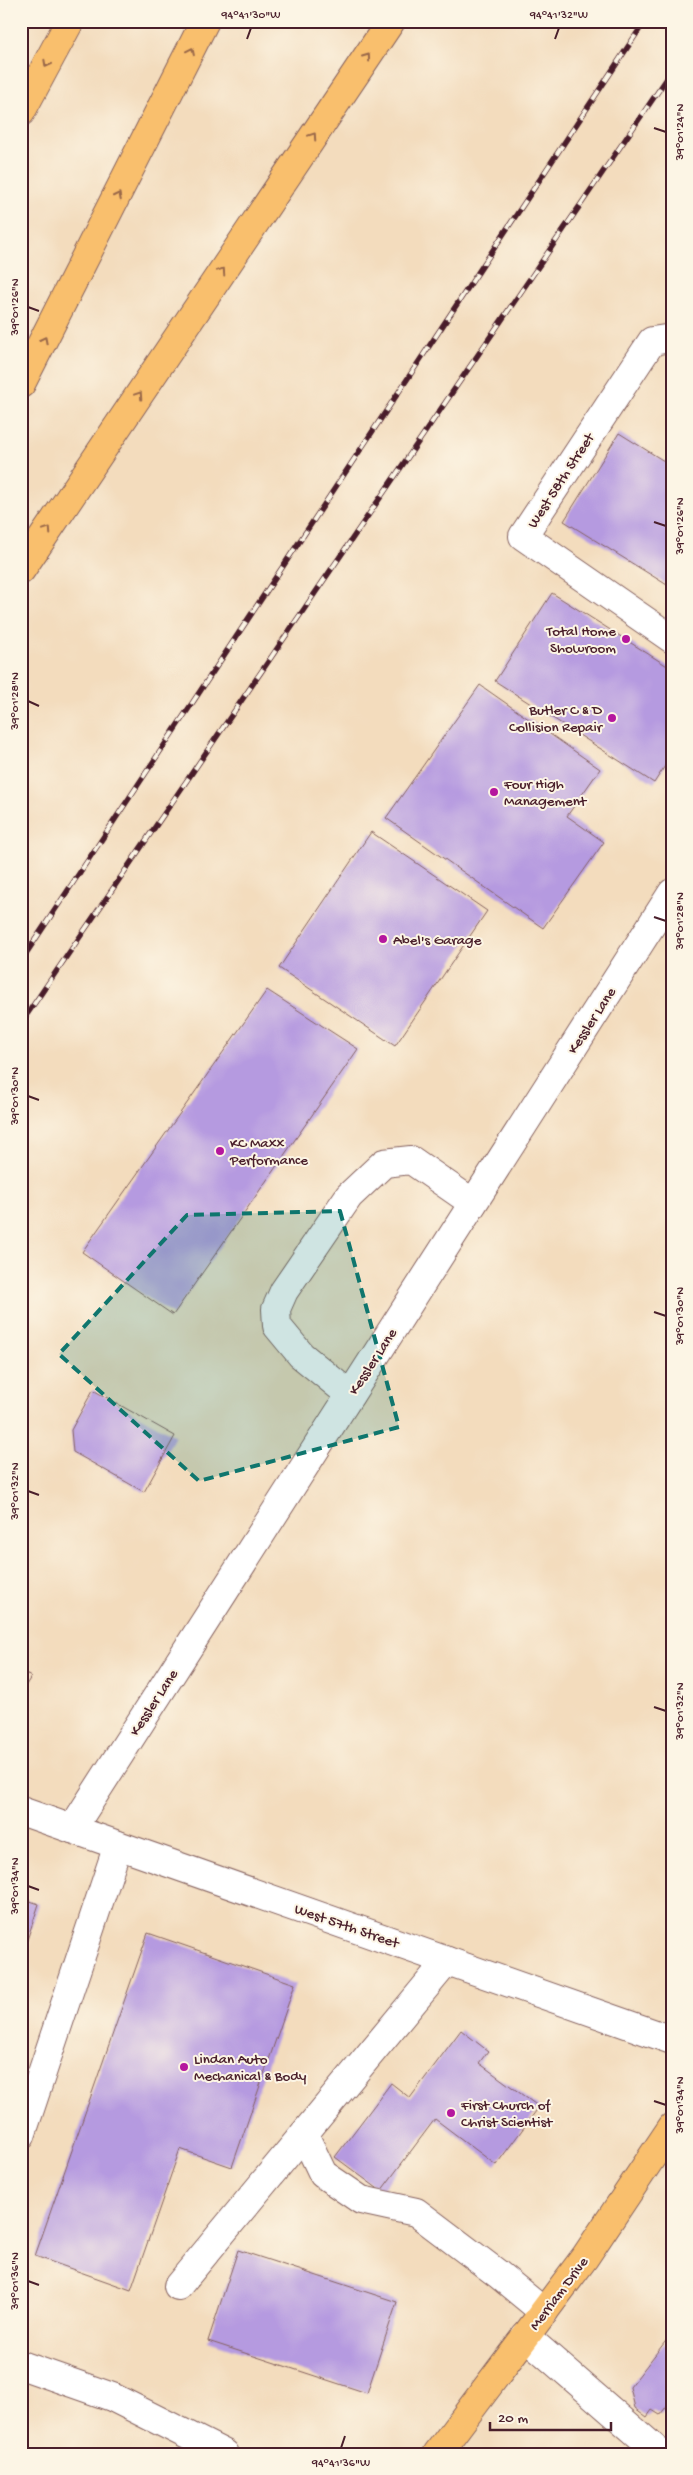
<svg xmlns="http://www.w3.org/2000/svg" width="693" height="2475" font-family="'Gochi Hand',sans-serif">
<rect width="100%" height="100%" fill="#fcf5e5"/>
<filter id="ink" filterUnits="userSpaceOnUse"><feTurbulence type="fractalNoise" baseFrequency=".02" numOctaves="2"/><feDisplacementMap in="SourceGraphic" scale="10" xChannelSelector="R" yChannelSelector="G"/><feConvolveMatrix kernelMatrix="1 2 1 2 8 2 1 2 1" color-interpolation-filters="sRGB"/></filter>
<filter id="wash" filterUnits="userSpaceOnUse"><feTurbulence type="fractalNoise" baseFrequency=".0096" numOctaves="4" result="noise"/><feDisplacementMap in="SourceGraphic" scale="20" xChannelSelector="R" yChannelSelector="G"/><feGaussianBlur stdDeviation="1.12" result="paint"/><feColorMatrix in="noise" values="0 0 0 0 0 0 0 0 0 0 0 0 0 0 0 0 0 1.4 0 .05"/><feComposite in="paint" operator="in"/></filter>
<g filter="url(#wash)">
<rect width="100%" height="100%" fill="#f3dcbd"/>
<g id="blocks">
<g fill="#b59ae0">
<polygon points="619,433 672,466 672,588 564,521"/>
<polygon points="552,593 672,669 672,755 654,783 495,681"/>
<polygon points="480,685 600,769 567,816 604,842 543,928 386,818"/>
<polygon points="371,832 487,911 395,1046 279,968"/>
<polygon points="267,990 358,1049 173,1315 82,1252"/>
<polygon points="93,1390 175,1436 144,1492 73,1452 71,1430"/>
<polygon points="21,1671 31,1677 21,1693"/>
<polygon points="21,1898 39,1904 22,1955 21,1955"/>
<polygon points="148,1933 295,1984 232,2167 180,2149 131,2290 35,2256"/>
<polygon points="461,2030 488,2051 479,2063 539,2107 496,2165 435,2119 381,2191 335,2157 391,2083 410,2098"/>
<polygon points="238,2250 397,2302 367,2393 208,2341"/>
<polygon points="672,2333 672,2399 660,2415 652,2410 647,2417 635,2408 630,2387"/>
</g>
</g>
</g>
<g filter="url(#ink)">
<use href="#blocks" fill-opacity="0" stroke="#85615e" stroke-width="1"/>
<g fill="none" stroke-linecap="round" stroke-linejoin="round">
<defs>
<g id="minor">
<polyline points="672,338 652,341 523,536 672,639"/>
<polyline points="350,1395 301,1355 277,1326 276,1309 284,1291 349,1196 384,1163 411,1160 473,1203"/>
<polyline points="21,1811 672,2040"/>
<polyline points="72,1829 672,893"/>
<polyline points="304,2134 323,2174 361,2200 416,2212 498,2274 544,2312"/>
<polyline points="21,2136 118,1845"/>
<polyline points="178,2286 447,1961"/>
<polyline points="525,2336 661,2454"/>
<polyline points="21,2365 112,2397 225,2454"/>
</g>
<polyline id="major" points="437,2454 585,2257 672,2127"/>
<g id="highway">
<polyline points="21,112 70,21"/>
<polyline points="21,384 205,21"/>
<polyline points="21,570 391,21"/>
</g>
</defs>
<use href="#minor" stroke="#85615e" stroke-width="30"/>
<use href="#major" stroke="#85615e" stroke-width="30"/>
<use href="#highway" stroke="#85615e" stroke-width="30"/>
<use href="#minor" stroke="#fff" stroke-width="28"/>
<use href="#major" stroke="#f9bf6d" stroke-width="28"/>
<use href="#highway" stroke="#f9bf6d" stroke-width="28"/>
<defs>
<g id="rail">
<polyline points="21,961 645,21"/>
<polyline points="21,1023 672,71"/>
</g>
</defs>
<use href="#rail" stroke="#4a1f2b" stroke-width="5.5"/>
<use href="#rail" stroke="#fcf5e5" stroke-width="4" stroke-dasharray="11" stroke-linecap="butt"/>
</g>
<defs><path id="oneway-chevron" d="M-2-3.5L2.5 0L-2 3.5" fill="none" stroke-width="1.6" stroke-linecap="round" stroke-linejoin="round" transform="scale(1.25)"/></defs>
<g stroke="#996749">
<use href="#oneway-chevron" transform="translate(191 51) rotate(-64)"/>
<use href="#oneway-chevron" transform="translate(367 57) rotate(-55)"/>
<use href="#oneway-chevron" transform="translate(47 64) rotate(118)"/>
<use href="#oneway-chevron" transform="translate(313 136) rotate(-56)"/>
<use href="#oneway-chevron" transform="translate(118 196) rotate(-63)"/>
<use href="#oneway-chevron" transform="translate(222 271) rotate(-56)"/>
<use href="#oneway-chevron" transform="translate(44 340) rotate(-63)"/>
<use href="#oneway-chevron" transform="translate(139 395) rotate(-56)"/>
<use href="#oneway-chevron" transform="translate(48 530) rotate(-56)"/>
</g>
</g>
<path fill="#0f766e" fill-opacity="0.2" stroke="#0f766e" stroke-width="4" stroke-dasharray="10 6" stroke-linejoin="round" d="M340,1211L399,1427L199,1481L59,1354L187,1215Z"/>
<path fill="none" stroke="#4a1f2b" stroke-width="2" d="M247,39L251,28M555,39L559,28M654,128L666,132M28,307L39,311M654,522L666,526M28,701L39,706M654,917L666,921M28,1096L39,1100M654,1312L666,1316M28,1491L39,1495M654,1707L666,1711M28,1886L39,1890M654,2101L666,2105M28,2281L39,2285M341,2448L345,2436"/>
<g fill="#b5179e" stroke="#fcf5e5" stroke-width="2">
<circle cx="626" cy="639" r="5"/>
<circle cx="612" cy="718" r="5"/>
<circle cx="494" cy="792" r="5"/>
<circle cx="383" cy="939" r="5"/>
<circle cx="220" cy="1151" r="5"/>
<circle cx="184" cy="2067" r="5"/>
<circle cx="451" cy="2113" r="5"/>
</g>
<g text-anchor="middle" stroke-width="4" stroke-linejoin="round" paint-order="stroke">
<g font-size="15" fill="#4a1f2b" stroke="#fcf5e5">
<text transform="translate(560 480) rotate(-57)" y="5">West 58th Street</text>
<text transform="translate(591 1020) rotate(-57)" y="5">Kessler Lane</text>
<text transform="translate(372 1361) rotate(-57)" y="5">Kessler Lane</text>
<text transform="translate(153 1702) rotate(-57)" y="5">Kessler Lane</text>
<text transform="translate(347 1925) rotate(19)" y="5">West 57th Street</text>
<text transform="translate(558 2293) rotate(-53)" y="5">Merriam Drive</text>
</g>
<g font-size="15" fill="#4a1f2b" stroke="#fcf5e5" text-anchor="start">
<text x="616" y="635" text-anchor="end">Total Home<tspan x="616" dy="17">Showroom</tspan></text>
<text x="602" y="714" text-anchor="end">Butler C &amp; D<tspan x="602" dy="17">Collision Repair</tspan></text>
<text x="504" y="788">Four High<tspan x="504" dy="17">Management</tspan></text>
<text x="393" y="944">Abel's Garage</text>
<text x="230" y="1147">KC Maxx<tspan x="230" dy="17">Performance</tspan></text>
<text x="194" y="2063">Lindan Auto<tspan x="194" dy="17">Mechanical &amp; Body</tspan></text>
<text x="461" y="2109">First Church of<tspan x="461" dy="17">Christ Scientist</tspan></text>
</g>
</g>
<rect width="693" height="2475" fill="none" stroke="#fcf5e5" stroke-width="55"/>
<path d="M490 2422v8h121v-8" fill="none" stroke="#4a1f2b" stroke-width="2.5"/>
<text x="498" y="2422" font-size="15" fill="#4a1f2b" stroke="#fcf5e5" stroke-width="4" paint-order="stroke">20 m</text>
<rect x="28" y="28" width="638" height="2420" fill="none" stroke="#4a1f2b" stroke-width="2"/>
<g font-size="12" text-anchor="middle" fill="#4a1f2b">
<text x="251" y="18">94°41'30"W</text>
<text x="559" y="18">94°41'32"W</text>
<text transform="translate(679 132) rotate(-90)" y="4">39°01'24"N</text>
<text transform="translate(14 307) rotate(-90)" y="4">39°01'26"N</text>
<text transform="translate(679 526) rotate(-90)" y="4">39°01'26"N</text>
<text transform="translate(14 701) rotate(-90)" y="4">39°01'28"N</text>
<text transform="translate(679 921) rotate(-90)" y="4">39°01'28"N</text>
<text transform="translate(14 1096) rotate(-90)" y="4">39°01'30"N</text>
<text transform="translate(679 1316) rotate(-90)" y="4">39°01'30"N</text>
<text transform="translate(14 1491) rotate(-90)" y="4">39°01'32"N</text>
<text transform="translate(679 1711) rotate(-90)" y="4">39°01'32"N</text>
<text transform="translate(14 1886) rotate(-90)" y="4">39°01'34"N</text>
<text transform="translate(679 2105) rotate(-90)" y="4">39°01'34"N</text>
<text transform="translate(14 2281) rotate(-90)" y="4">39°01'36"N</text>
<text x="341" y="2466">94°41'36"W</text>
</g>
</svg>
